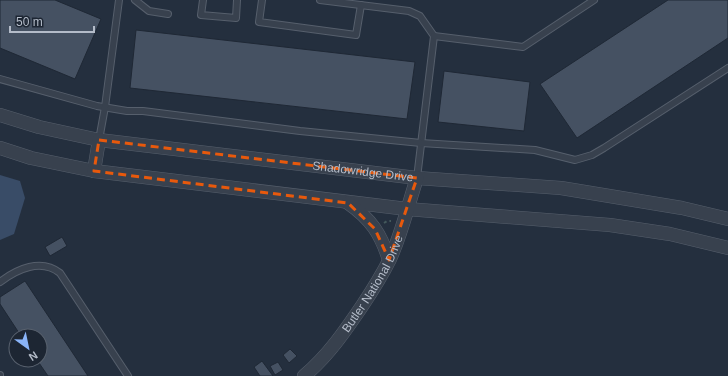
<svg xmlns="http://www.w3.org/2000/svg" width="728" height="376" font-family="Helvetica,sans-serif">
<rect width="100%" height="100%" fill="#242f3e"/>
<polygon fill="#394c67" points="0,175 20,181 25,198 14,234 0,240"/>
<g fill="#455162" stroke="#1f2835">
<polygon points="0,0 55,0 101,19 75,79 0,48"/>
<polygon points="668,0 728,0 728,38 577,138 540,84"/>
<polygon points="136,30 415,62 407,119 130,88"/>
<polygon points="444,71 530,82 524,131 438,122"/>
<polygon points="62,237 67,246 50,256 45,247"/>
<polygon points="25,281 88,376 48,376 37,360 40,360 40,336 21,336 0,304 0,297"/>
<polygon points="290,349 297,356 289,363 283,355"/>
<polygon points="262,361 273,376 260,376 254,367"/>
<polygon points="278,362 283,370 275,375 270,366"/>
</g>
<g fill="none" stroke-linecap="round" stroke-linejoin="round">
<defs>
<g id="service">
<polyline points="135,0 149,11 168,14"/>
<polyline points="203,0 201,15 236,18 237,0"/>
<polyline points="262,0 259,22 356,35 361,5"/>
<polyline points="320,0 409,11 420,16 434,36 417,178"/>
<polyline points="434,36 523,47 594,0"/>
<polyline points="0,79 97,106 127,111 143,111 300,131 421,143 535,150 575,160 592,155 604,148 728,68"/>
<polyline points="99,140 105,107 119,0"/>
<path d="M0,282C17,269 41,258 60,273L128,376"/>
<polyline points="0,375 0,376"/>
</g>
<g id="minor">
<path id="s1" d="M0,115L39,127L99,140L417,178L561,188L682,208L728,219"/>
<polyline points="0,148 31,158 94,171 407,209 610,225 670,234 728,248"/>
<polyline points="94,171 99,140"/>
<path d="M348,203C371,219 381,234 389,260"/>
<path id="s2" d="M304,376C328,356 345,331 362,306C372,291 382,275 390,259C402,233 408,205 417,178"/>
</g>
</defs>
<use href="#service" stroke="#565f6c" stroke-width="8"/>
<use href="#minor" stroke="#565f6c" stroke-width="14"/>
<polyline stroke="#44595c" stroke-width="2" stroke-dasharray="3 3" stroke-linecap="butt" points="384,223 387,221 391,221"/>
<use href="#service" stroke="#38414e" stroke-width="6"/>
<use href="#minor" stroke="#38414e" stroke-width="13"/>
</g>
<path fill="none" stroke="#e8590c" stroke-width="3" stroke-dasharray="8 5" stroke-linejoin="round" d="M99,140L417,178L389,260L375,229L348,203L94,171Z"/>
<g text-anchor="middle" stroke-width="3.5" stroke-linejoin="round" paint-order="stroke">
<g font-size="12" fill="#b4bcc9" stroke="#1d2633">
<text dy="4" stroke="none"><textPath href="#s1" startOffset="368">Shadowridge Drive</textPath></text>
<text dy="4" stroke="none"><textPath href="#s2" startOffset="116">Butler National Drive</textPath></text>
</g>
</g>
<g transform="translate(28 348) rotate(147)"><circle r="19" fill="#1d2633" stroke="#59626f"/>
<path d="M0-3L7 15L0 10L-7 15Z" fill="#8ab4f8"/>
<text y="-6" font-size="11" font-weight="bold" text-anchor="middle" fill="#b4bcc9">N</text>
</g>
<path d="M10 26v6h84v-6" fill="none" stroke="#b4bcc9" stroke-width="2"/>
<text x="16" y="26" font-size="12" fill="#b4bcc9" stroke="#1d2633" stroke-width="3" paint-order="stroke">50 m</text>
</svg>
